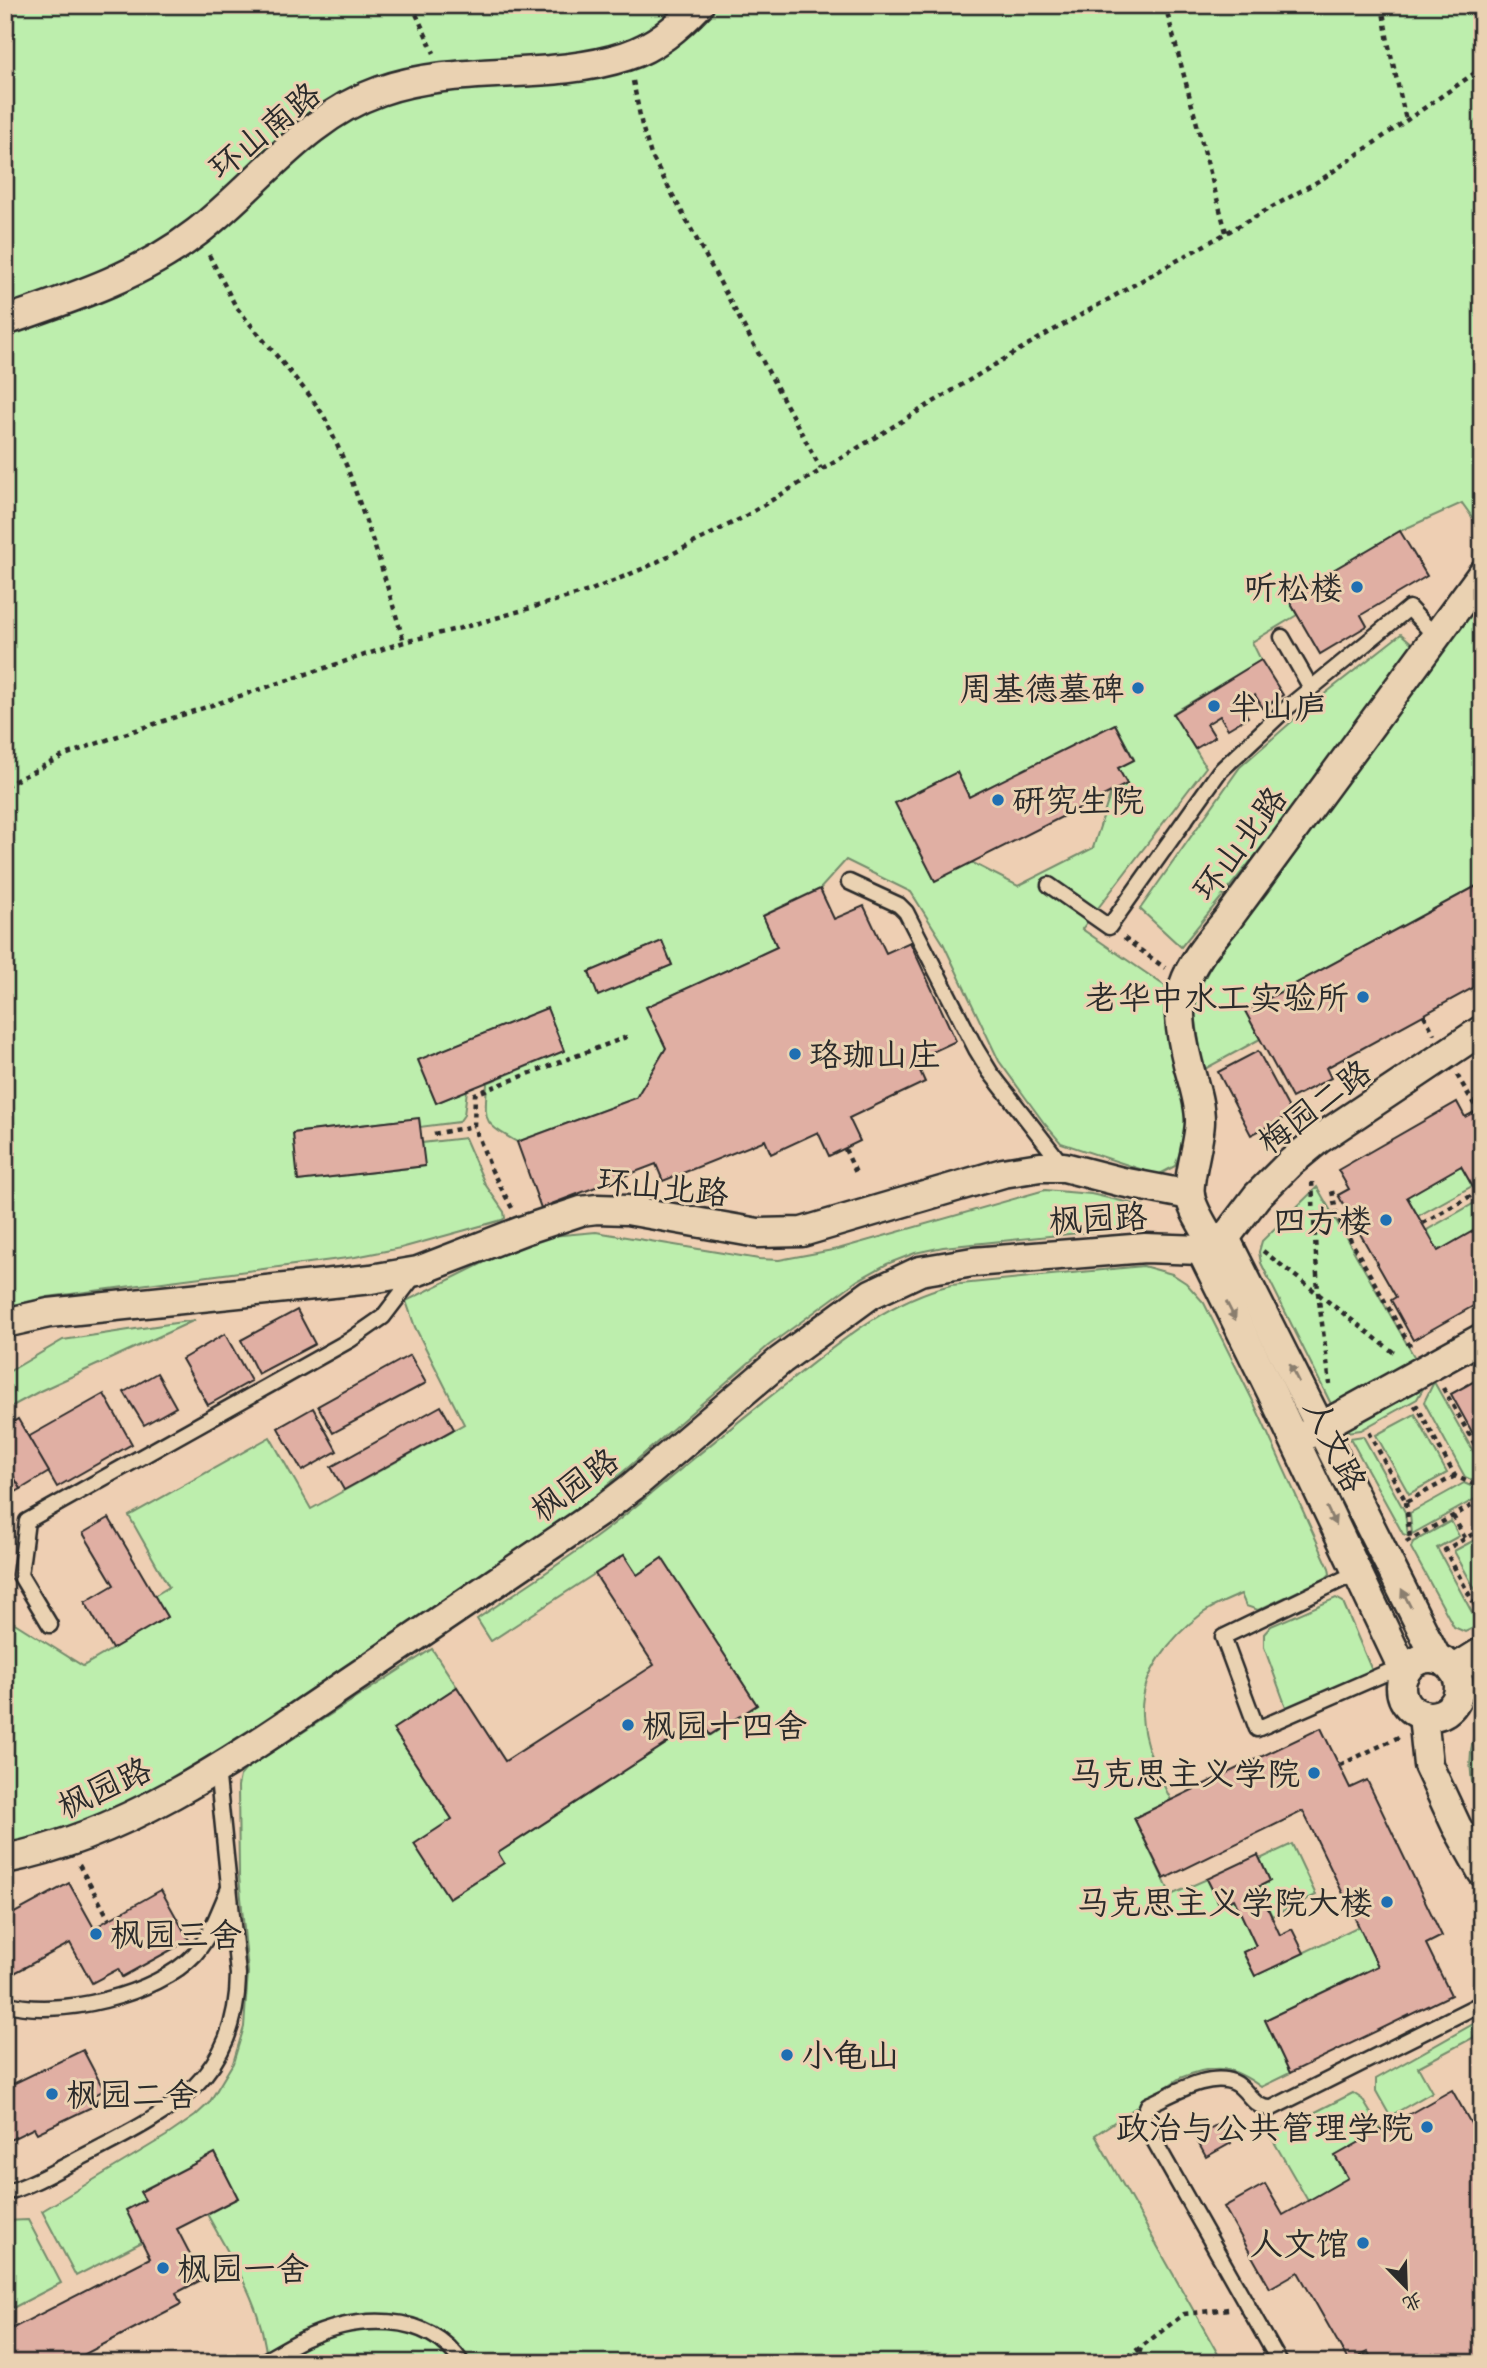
<svg xmlns="http://www.w3.org/2000/svg" width="1487" height="2368" font-family="Caveat,'LXGW WenKai TC',sans-serif">
<rect width="100%" height="100%" fill="#eecfb3"/>
<filter id="ink" filterUnits="userSpaceOnUse"><feTurbulence type="fractalNoise" baseFrequency=".0143" numOctaves="2"/><feDisplacementMap in="SourceGraphic" scale="14" xChannelSelector="R" yChannelSelector="G"/><feConvolveMatrix kernelMatrix="1 2 1 2 8 2 1 2 1" color-interpolation-filters="sRGB"/></filter>
<g filter="url(#ink)">
<g fill="#bdeead" stroke="#748c6c" stroke-width="2" fill-rule="evenodd">
<path d="M5,5H1482V531L1462,503L1400,531L1287,597L1297,615L1252,642L1261,660L1173,713L1206,767L1082,929L1165,986L1168,1041L1189,1116L1184,1141L1175,1166L1158,1175L1061,1143L1044,1123L999,1061L943,943L911,892L846,860L820,889L764,915L777,947L647,1007L666,1048L636,1098L517,1142C481,1121 485,1123 487,1083L564,1051L547,1008L419,1060L436,1103L467,1090L464,1115L459,1122L420,1127L419,1118L293,1133L299,1181L424,1166L422,1143L465,1138L485,1184L504,1212L505,1218L502,1220L401,1248L355,1257L48,1297L5,1307ZM1115,724L1134,759L1118,768L1127,784L1111,792L1093,848L1018,886L971,862L935,881L896,804L957,773L969,797ZM662,941L672,965L598,995L589,972Z"/>
<polygon points="1482,592 1482,883 1245,1011 1260,1039 1203,1070 1195,1014 1196,996 1211,965 1267,893"/>
<polygon points="1401,634 1414,645 1302,798 1181,947 1140,909 1240,767 1313,703"/>
<polygon points="1461,1166 1472,1186 1418,1216 1407,1197"/>
<polygon points="1317,1187 1419,1365 1335,1412 1261,1263 1259,1252 1262,1241"/>
<polygon points="1045,1190 1091,1194 1143,1206 1137,1227 943,1247 915,1253 887,1264 858,1280 768,1346 593,1498 281,1712 135,1803 79,1827 5,1848 5,1617 83,1666 167,1617 154,1596 169,1587 129,1516 270,1437 311,1509 464,1424 415,1327 406,1301 518,1246 551,1236 596,1232 759,1259 779,1260 838,1249"/>
<polygon points="1480,1200 1482,1226 1438,1251 1427,1230"/>
<path d="M1143,1266L1172,1274L1186,1283L1204,1303L1252,1399L1329,1568L1330,1574L1326,1578L1258,1610L1246,1606L1241,1594C1229,1600 1214,1605 1203,1613C1172,1636 1140,1673 1142,1715C1143,1745 1158,1774 1171,1800L1134,1818L1171,1895L1207,1879L1220,1905L1234,1899L1256,1946L1243,1953L1255,1976L1359,1926L1378,1966L1265,2020L1290,2073L1261,2087C1231,2065 1215,2064 1180,2078L1095,2135L1223,2363H267C264,2307 233,2262 207,2214L238,2198L215,2153L141,2191L145,2200L142,2242L76,2276L42,2211L166,2136L195,2116L209,2103L233,2063L244,2027L248,1972L239,1876L238,1786L240,1776L246,1769L432,1649L457,1687L393,1729L452,1819L450,1898L504,1863L498,1853L701,1721L711,1735L757,1705L662,1559L637,1575L624,1555L491,1641L477,1619C525,1586 575,1555 620,1519C677,1473 731,1426 789,1382C838,1343 889,1300 951,1285Z"/>
<polygon points="195,1320 40,1391 5,1410 5,1374 63,1340"/>
<polygon points="1431,1375 1417,1399 1361,1430 1346,1432 1343,1426"/>
<polygon points="1434,1382 1482,1467 1482,1485 1465,1477 1424,1402"/>
<polygon points="1415,1414 1447,1473 1409,1494 1376,1435"/>
<polygon points="1363,1436 1405,1512 1408,1536 1403,1534 1350,1438"/>
<polygon points="1464,1483 1482,1491 1482,1495 1412,1534 1410,1513"/>
<polygon points="1451,1521 1459,1536 1437,1548 1475,1618 1482,1615 1482,1624 1465,1632 1454,1627 1411,1548 1413,1542"/>
<polygon points="1482,1536 1482,1590 1477,1593 1454,1551"/>
<polygon points="1336,1598 1343,1602 1373,1673 1290,1708 1286,1707 1264,1647 1264,1634 1271,1626"/>
<path d="M1482,1720V1813C1469,1784 1464,1747 1482,1720Z"/>
<polygon points="1292,1844 1316,1895 1272,1916 1258,1887 1270,1881 1260,1859"/>
<polygon points="1482,2019 1482,2033 1418,2067 1432,2092 1390,2116 1376,2091 1376,2079"/>
<polygon points="1353,2093 1362,2099 1381,2130 1335,2156 1348,2178 1308,2201 1270,2135"/>
<polygon points="28,2220 61,2283 5,2312 5,2221"/>
</g>
<g fill="#e0afa3" stroke="#2b2b2b" stroke-width="2">
<polygon points="1400,531 1427,576 1361,615 1367,626 1320,654 1287,597"/>
<polygon points="1261,660 1283,695 1263,708 1255,695 1240,704 1248,717 1228,729 1220,716 1207,724 1215,737 1195,749 1173,714"/>
<polygon points="1115,724 1134,760 1118,768 1127,784 935,881 895,803 957,772 969,797"/>
<polygon points="1482,883 1482,983 1326,1068 1331,1078 1292,1098 1245,1011"/>
<polygon points="820,889 834,919 864,906 886,953 910,942 956,1041 915,1060 925,1082 849,1118 860,1141 829,1156 818,1132 771,1154 765,1140 663,1181 656,1164 541,1208 517,1142 636,1098 666,1048 646,1007 777,947 763,916"/>
<polygon points="662,941 672,965 598,996 589,972"/>
<polygon points="547,1008 564,1051 436,1103 418,1060"/>
<polygon points="1258,1051 1292,1114 1251,1135 1218,1072"/>
<polygon points="1457,1102 1465,1117 1482,1108 1482,1133 1476,1137 1482,1147 1482,1154 1475,1158 1482,1171 1482,1203 1461,1166 1407,1197 1438,1251 1482,1226 1482,1301 1413,1340 1391,1300 1396,1297 1338,1195 1349,1189 1338,1170"/>
<polygon points="419,1118 425,1166 298,1181 293,1133"/>
<polygon points="297,1310 315,1344 258,1374 241,1340"/>
<polygon points="225,1334 251,1381 208,1405 182,1359"/>
<polygon points="410,1355 426,1383 333,1433 318,1406"/>
<polygon points="157,1373 176,1407 144,1425 124,1392"/>
<polygon points="1482,1377 1482,1450 1451,1394"/>
<polygon points="104,1394 132,1444 57,1487 28,1437"/>
<polygon points="441,1406 454,1429 344,1490 331,1467"/>
<polygon points="313,1408 337,1451 302,1471 278,1428"/>
<polygon points="18,1419 49,1472 21,1489 5,1463 5,1427"/>
<polygon points="5,1463 21,1489 5,1498"/>
<polygon points="109,1518 167,1617 112,1649 85,1602 114,1585 83,1533"/>
<polygon points="624,1555 637,1575 662,1558 757,1705 710,1735 701,1721 498,1853 504,1863 449,1898 414,1844 452,1819 393,1729 457,1687 505,1761 654,1665 595,1574"/>
<polygon points="1321,1728 1350,1788 1367,1780 1442,1936 1426,1944 1451,1995 1290,2073 1265,2020 1378,1966 1303,1811 1164,1879 1134,1818"/>
<polygon points="1258,1855 1270,1881 1258,1887 1280,1935 1292,1929 1304,1953 1255,1976 1243,1952 1256,1946 1234,1899 1220,1905 1207,1879"/>
<polygon points="69,1883 94,1928 161,1890 189,1940 122,1977 118,1969 92,1983 70,1943 5,1978 5,1918"/>
<polygon points="83,2050 104,2090 92,2097 96,2105 37,2133 34,2128 10,2140 5,2130 5,2069 13,2084"/>
<polygon points="1452,2090 1482,2143 1482,2363 1449,2363 1447,2359 1440,2363 1374,2363 1368,2352 1349,2362 1298,2272 1270,2288 1224,2207 1265,2184 1283,2215 1348,2178 1335,2156"/>
<polygon points="1220,2123 1231,2143 1206,2157 1195,2137"/>
<polygon points="215,2153 238,2198 177,2229 203,2279 176,2293 181,2304 68,2363 5,2363 5,2332 150,2258 126,2210 145,2200 140,2192"/>
</g>
<g fill="none" stroke-linecap="round" stroke-linejoin="round">
<defs>
<g id="lane">
<polyline points="1282,637 1311,688"/>
<polyline points="849,882 899,905 906,912 976,1049 990,1072 1064,1167"/>
<polyline points="1049,885 1109,927 1219,772 1287,708 1409,608 1435,636"/>
<polyline points="1358,1572 1223,1637 1257,1729 1402,1666"/>
<polyline points="50,1625 20,1575 27,1521 350,1340 383,1317 415,1275"/>
<path d="M5,2003C57,2019 157,1995 195,1954C211,1935 219,1911 229,1888"/>
<path d="M5,2193C35,2184 64,2166 92,2152C174,2110 237,2076 238,1974L217,1768"/>
<path d="M261,2363C275,2355 289,2346 304,2339C356,2315 427,2310 462,2363"/>
<path d="M1280,2363L1142,2119L1148,2105C1171,2095 1212,2069 1237,2084C1250,2093 1254,2109 1272,2108L1482,2003"/>
</g>
<g id="street">
<path d="M5,321C72,298 140,276 197,232C258,185 305,117 380,91C460,63 547,82 626,56C655,47 678,27 699,5"/>
<polyline points="1225,1238 1437,1659"/>
<path d="M1213,1244C1206,1229 1193,1212 1190,1196C1187,1180 1200,1141 1200,1121C1200,1102 1193,1083 1188,1064C1170,992 1182,974 1228,919L1482,574"/>
<polyline points="1201,1250 1271,1391 1405,1673"/>
<polyline points="5,1323 49,1313 371,1279 418,1271 524,1230 581,1211 597,1209 627,1210 758,1233 802,1232 1003,1173 1040,1167 1064,1167 1122,1182 1190,1195"/>
<polyline points="1306,1435 1482,1338"/>
<circle cx="1430" cy="1687" r="29"/>
<polyline points="1453,1670 1482,1652"/>
<polyline points="1423,1715 1428,1765 1456,1825 1482,1872"/>
<path d="M5,1859C134,1834 252,1747 359,1675C440,1620 520,1566 601,1511L632,1487L781,1360L871,1294L920,1271L973,1262L1145,1248L1201,1250L1225,1238L1257,1196L1290,1163L1319,1139L1482,1030"/>
</g>
</defs>
<use href="#lane" stroke="#2b2b2b" stroke-width="19"/>
<use href="#street" stroke="#2b2b2b" stroke-width="33"/>
<g stroke="#2b2b2b" stroke-width="4.5" stroke-dasharray="5 5" stroke-linecap="butt">
<polyline points="412,5 434,53"/>
<polyline points="1165,5 1226,232"/>
<polyline points="1382,5 1388,42 1406,120"/>
<polyline points="633,81 642,126 651,155 821,469"/>
<polyline points="209,255 236,307 310,396 324,416 347,467 379,559 404,642"/>
<polyline points="5,786 65,755 115,737 404,642 465,627 589,591 647,567 744,517 1029,344 1322,179 1482,68"/>
<polyline points="1124,938 1165,968"/>
<polyline points="1424,1015 1434,1034"/>
<polyline points="1457,1075 1478,1111"/>
<polyline points="434,1134 474,1126"/>
<polyline points="845,1149 856,1173"/>
<polyline points="1312,1182 1318,1293 1330,1384"/>
<polyline points="1332,1191 1337,1216 1411,1348"/>
<polyline points="512,1208 492,1171 474,1126 475,1094 629,1036"/>
<polyline points="1423,1223 1476,1193"/>
<polyline points="1263,1251 1397,1355"/>
<polyline points="1443,1388 1482,1457"/>
<polyline points="1414,1408 1417,1406 1455,1476 1482,1488"/>
<polyline points="1369,1432 1406,1502 1455,1476"/>
<polyline points="1406,1502 1410,1539"/>
<polyline points="1453,1516 1465,1538"/>
<polyline points="1482,1529 1445,1550 1478,1611 1482,1609"/>
<polyline points="1406,1542 1482,1500"/>
<polyline points="1340,1765 1401,1736"/>
<polyline points="79,1865 109,1919"/>
<polyline points="1120,2363 1184,2314 1229,2309"/>
<polyline points="1137,2363 1141,2347"/>
</g>
<use href="#lane" stroke="#ead2b2" stroke-width="14"/>
<use href="#street" stroke="#ead2b2" stroke-width="28"/>
</g>
<defs><path id="oneway-solid" d="M-6-.8H1V-3.2L6.5 0L1 3.2V.8H-6Z" transform="scale(1.75)"/></defs>
<g fill="#8a7e6e">
<use href="#oneway-solid" transform="translate(1231 1311) rotate(63)"/>
<use href="#oneway-solid" transform="translate(1294 1373) rotate(-117)"/>
<use href="#oneway-solid" transform="translate(1331 1516) rotate(64)"/>
<use href="#oneway-solid" transform="translate(1406 1598) rotate(-117)"/>
</g>
</g>
<g fill="#1f6fb2" stroke="#ead2b2" stroke-width="2.5">
<circle cx="1357" cy="587" r="7"/>
<circle cx="1138" cy="688" r="7"/>
<circle cx="1214" cy="706" r="7"/>
<circle cx="998" cy="800" r="7"/>
<circle cx="1363" cy="997" r="7"/>
<circle cx="795" cy="1054" r="7"/>
<circle cx="1386" cy="1220" r="7"/>
<circle cx="628" cy="1725" r="7"/>
<circle cx="1314" cy="1773" r="7"/>
<circle cx="1387" cy="1902" r="7"/>
<circle cx="96" cy="1934" r="7"/>
<circle cx="787" cy="2055" r="7"/>
<circle cx="52" cy="2094" r="7"/>
<circle cx="1427" cy="2127" r="7"/>
<circle cx="1363" cy="2243" r="7"/>
<circle cx="163" cy="2268" r="7"/>
</g>
<g text-anchor="middle" stroke-width="6" stroke-linejoin="round" paint-order="stroke">
<g font-size="33" fill="#2b2b2b" stroke="#ead2b2">
<text transform="translate(264 130) rotate(-39)" y="12">环山南路</text>
<text transform="translate(1239 843) rotate(-53)" y="12">环山北路</text>
<text transform="translate(1314 1106) rotate(-37)" y="12">梅园二路</text>
<text transform="translate(663 1186) rotate(6)" y="12">环山北路</text>
<text transform="translate(1098 1218) rotate(-3)" y="12">枫园路</text>
<text transform="translate(1336 1445) rotate(64)" y="12">人文路</text>
<text transform="translate(574 1484) rotate(-36)" y="12">枫园路</text>
<text transform="translate(104 1787) rotate(-25)" y="12">枫园路</text>
</g>
<g font-size="33" fill="#2b2b2b" stroke="#ead2b2" text-anchor="end">
<text x="1343" y="599">听松楼</text>
<text x="1124" y="700">周基德墓碑</text>
<text x="1228" y="718" text-anchor="start">半山庐</text>
<text x="1012" y="812" text-anchor="start">研究生院</text>
<text x="1349" y="1009">老华中水工实验所</text>
<text x="809" y="1066" text-anchor="start">珞珈山庄</text>
<text x="1372" y="1232">四方楼</text>
<text x="642" y="1737" text-anchor="start">枫园十四舍</text>
<text x="1300" y="1785">马克思主义学院</text>
<text x="1373" y="1914">马克思主义学院大楼</text>
<text x="110" y="1946" text-anchor="start">枫园三舍</text>
<text x="801" y="2067" text-anchor="start">小龟山</text>
<text x="66" y="2106" text-anchor="start">枫园二舍</text>
<text x="1413" y="2139">政治与公共管理学院</text>
<text x="1349" y="2255">人文馆</text>
<text x="177" y="2280" text-anchor="start">枫园一舍</text>
</g>
</g>
<rect width="1487" height="2368" fill="none" stroke="#ead2b2" stroke-width="28"/>
<rect x="14" y="14" width="1459" height="2340" fill="none" stroke="#2b2b2b" stroke-width="2.5" filter="url(#ink)"/>
<g transform="translate(1406 2287) rotate(157)" stroke="#ead2b2" stroke-width="5" paint-order="stroke">
<path d="M0-5L12 26L0 18L-12 26Z" fill="#2b2b2b"/>
<text y="-10" font-size="19" font-weight="bold" text-anchor="middle" fill="#2b2b2b">北</text>
</g>
</svg>
